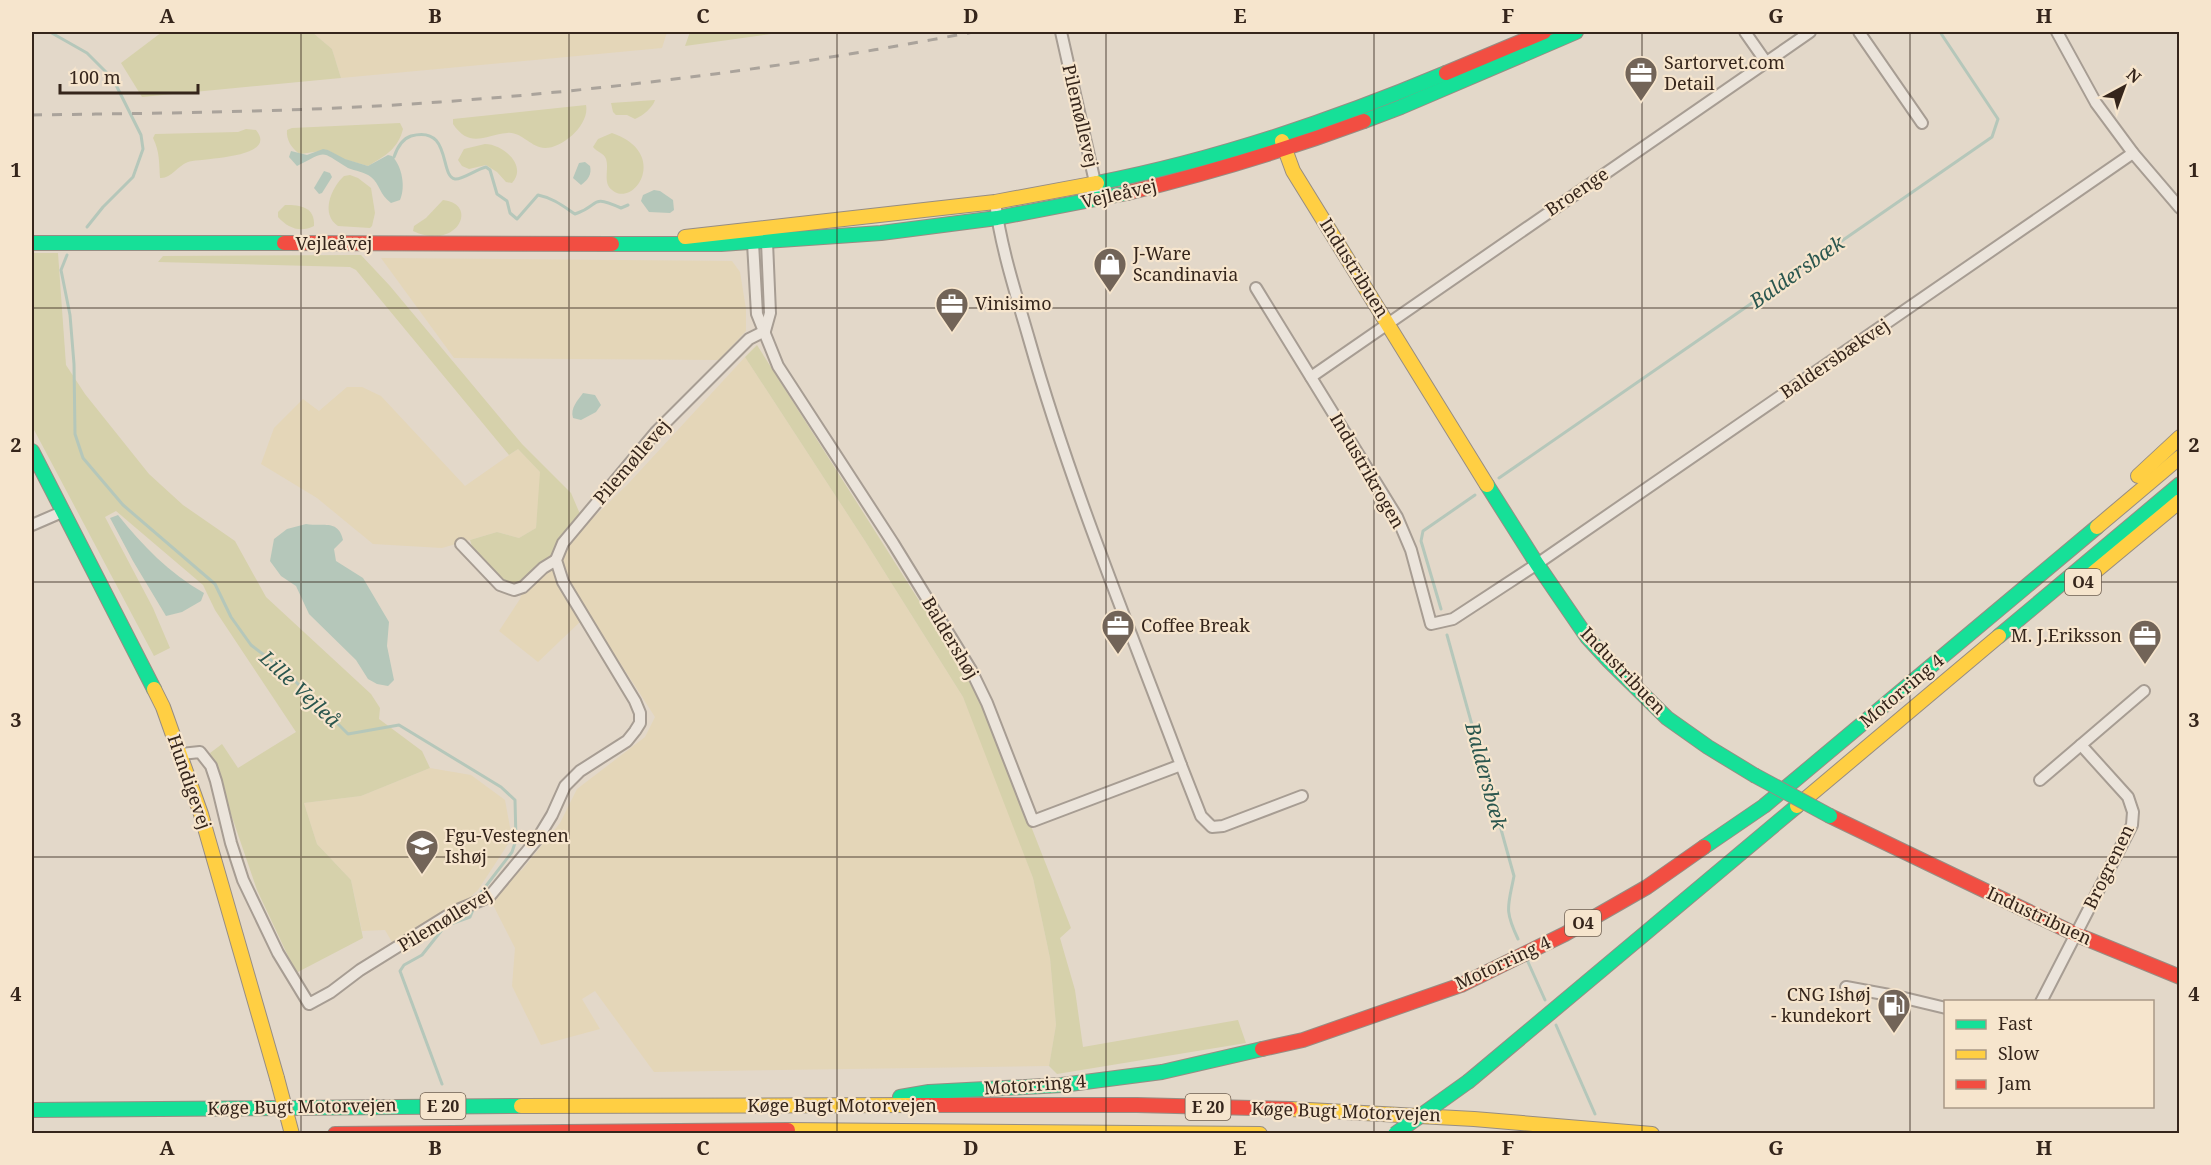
<svg xmlns="http://www.w3.org/2000/svg" width="2211" height="1165" font-family="'Noto Serif',serif">
<rect width="100%" height="100%" fill="#e3d8c9"/>
<g fill="#e4d6b8">
<polygon points="312,32 667,32 662,48 341,78 332,49"/>
<polygon points="381,258 732,261 740,272 746,309 746,331 719,360 454,358"/>
<polygon points="745,357 865,541 963,697 993,770 1033,878 1050,958 1056,1025 1049,1066 654,1072 595,991 582,999 600,1029 541,1045 512,986 515,948 489,897 516,865 521,871 560,823 577,789 645,737 655,717 582,604 563,571 563,556 570,540 627,485"/>
<polygon points="347,387 362,387 381,396 465,486 518,449 541,473 536,528 519,538 497,532 442,548 373,544 317,498 261,464 274,428 303,399 319,411"/>
<polygon points="552,563 582,620 538,662 499,631 520,599 523,587"/>
<polygon points="430,768 471,775 505,800 512,838 478,890 455,911 396,949 385,930 362,931 351,880 317,844 304,803 361,796"/>
</g>
<g fill="#d6d1ab">
<polygon points="162,32 312,32 332,49 341,78 142,97 121,63"/>
<polygon points="690,32 785,32 685,46"/>
<path d="M655,100C653,107 643,116 635,119L627,115H616L613,112L611,103Z"/>
<path d="M586,105C590,124 563,148 545,148C531,148 521,131 507,133C485,135 470,149 453,124V119Z"/>
<path d="M400,123L403,129C398,149 385,156 368,166L340,158L328,150L300,154C292,149 286,140 287,130L292,128Z"/>
<path d="M246,129L256,130C280,159 198,158 188,162C177,166 171,179 160,178C159,164 160,152 153,138L155,134L238,132Z"/>
<path d="M612,133C673,154 631,214 609,187C604,180 609,167 606,159C604,153 597,152 593,147L598,139Z"/>
<path d="M485,144C503,144 528,166 512,183L506,182L497,172L486,165L469,169L462,166L458,160L464,149Z"/>
<path d="M350,175L358,178L371,188L375,213L372,226L370,228L338,226C320,214 331,188 344,176Z"/>
<path d="M443,200C480,204 457,252 413,231L414,226L426,218Z"/>
<path d="M285,205C301,205 315,207 314,226C300,233 288,228 278,217V212Z"/>
<polygon points="32,253 58,253 66,365 85,394 149,474 183,505 235,541 266,597 371,694 380,708 379,719 422,751 430,768 361,796 304,803 317,844 351,880 363,938 296,973 257,890 210,753 222,744 238,768 296,732 215,610 203,585 116,511 105,517 153,608 170,648 154,656 32,426"/>
<polygon points="361,255 390,286 522,444 571,493 580,514 548,560 519,583 506,584 474,552 470,540 497,532 519,538 536,528 540,472 518,449 509,455 356,270 350,267 158,262 163,256"/>
<polygon points="757,345 970,681 990,722 1071,928 1060,938 1075,990 1083,1047 1238,1020 1246,1043 1057,1074 1049,1066 1056,1025 1050,958 1033,878 963,697 865,541 745,357"/>
</g>
<g fill="#b5c7ba">
<path d="M323,149L328,150L345,159L368,166L388,155L392,156C402,166 406,187 400,200L391,203C379,194 380,184 371,177C365,172 355,171 348,168C319,151 329,150 297,166L289,157L291,151L307,155Z"/>
<path d="M585,162L590,166C592,174 588,180 581,185L573,178L579,163Z"/>
<polygon points="324,171 330,173 332,177 322,193 319,194 314,188"/>
<polygon points="654,190 660,191 673,200 674,210 670,213 649,212 641,201 643,195"/>
<path d="M583,393L595,395L601,405L596,412L581,420L573,418C570,408 578,400 583,393Z"/>
<path d="M118,515C143,546 169,573 204,593L201,601L182,612L166,616L133,561L110,518Z"/>
<path d="M306,524C324,527 338,519 343,540L334,549L336,561L363,578L389,622L387,646L394,680L388,686L377,684L368,679L356,660L309,614L296,586L281,576L270,561L274,539L287,529Z"/>
</g>
<g fill="none" stroke-linecap="round" stroke-linejoin="round">
<g stroke="#b5c7ba" stroke-width="3">
<polyline points="50,32 87,53 113,79 141,135 143,149 133,177 103,207 87,227"/>
<path d="M394,157C397,148 402,139 411,136C452,125 439,176 455,179C462,180 477,169 486,167L490,170L497,194L507,201L510,213L517,219L538,195C553,198 563,206 575,214C602,205 588,194 621,208L628,205"/>
<polyline points="67,255 61,270 70,315 74,364 75,434 83,458 123,505 215,584 231,617 251,645 284,670 348,734 399,725 501,787 515,800 516,840 512,852 476,899"/>
<polyline points="1499,478 1992,137 1998,119 1940,32"/>
<polyline points="1441,609 1421,541 1423,531 1475,495"/>
<path d="M1447,635L1514,876C1508,907 1504,909 1518,939"/>
<polyline points="1528,962 1545,1000"/>
<polyline points="1556,1025 1595,1114"/>
<polyline points="442,1084 400,971 404,965 422,955 445,926 470,917 475,905"/>
</g>
<defs>
<g id="street">
<polyline points="1061,32 1099,200"/>
<polyline points="1745,32 1766,62"/>
<polyline points="1859,32 1922,123"/>
<polyline points="2057,32 2096,103 2133,153 2180,208"/>
<polyline points="765,236 767,242 770,313 765,331"/>
<path d="M755,238L753,243L757,314L778,366L893,543L971,670L987,703L1033,821L1181,765C1128,624 1070,484 1029,339C1016,294 1001,248 995,202"/>
<polyline points="1256,288 1397,517 1411,550 1431,624 1453,619 1537,564 2133,153"/>
<polyline points="1311,377 1810,32"/>
<polyline points="32,525 62,512"/>
<polyline points="461,544 500,585 514,590 523,587 543,568 556,560"/>
<polyline points="181,754 200,752 211,766 216,781 231,843 243,880 278,953 309,1004 331,992 360,970 455,911 489,897 538,838 552,815 565,786 580,771 627,741 635,731 640,723 640,713 635,701 563,582 556,560 563,543 656,432 749,339 765,331"/>
<polyline points="1181,765 1201,816 1212,827 1223,826 1302,796"/>
<polyline points="2040,780 2144,691"/>
<polyline points="1846,987 1900,997 1946,1008"/>
<polyline points="2041,1002 2132,825 2133,812 2128,797 2081,745"/>
</g>
<g id="fast">
<polyline points="1364,121 1401,107 1576,32"/>
<path d="M1097,183C1216,160 1334,120 1446,73"/>
<polyline points="32,243 284,243"/>
<polyline points="612,244 721,244 881,233 997,218 1127,193"/>
<polyline points="32,451 154,689"/>
<polyline points="1487,485 1537,564 1587,637 1609,661 1667,718 1708,747 1754,775"/>
<polyline points="1999,636 2180,484"/>
<polyline points="1704,847 1764,806 2097,527"/>
<polyline points="1469,1081 1797,806"/>
<polyline points="900,1097 929,1092 1062,1085 1162,1072 1262,1049"/>
<polyline points="32,1110 521,1106"/>
</g>
<g id="slow">
<polyline points="1282,141 1293,171 1487,485"/>
<polyline points="685,237 995,202 1097,183"/>
<polyline points="2138,476 2180,437"/>
<polyline points="2097,527 2180,457"/>
<polyline points="2092,574 2180,501"/>
<polyline points="154,689 163,707 201,814 277,1078"/>
<polyline points="1797,806 1999,636"/>
<polyline points="521,1106 914,1105"/>
<polyline points="1290,1109 1474,1119 1652,1134"/>
<polyline points="788,1130 1260,1134"/>
</g>
<g id="jam">
<polyline points="1446,73 1544,32"/>
<path d="M1127,193C1209,173 1286,150 1364,121"/>
<polyline points="284,243 612,244"/>
<polyline points="1830,816 2075,934 2180,977"/>
<polyline points="1262,1049 1303,1040 1461,985 1565,934 1647,887 1704,847"/>
<polyline points="914,1105 1137,1105 1290,1109"/>
<polyline points="335,1134 788,1130"/>
</g>
</defs>
<use href="#street" stroke="#a79d93" stroke-width="14"/>
<use href="#fast" stroke="#978d83" stroke-width="16"/>
<use href="#slow" stroke="#978d83" stroke-width="16"/>
<use href="#jam" stroke="#978d83" stroke-width="16"/>
<use href="#street" stroke="#ebe4db" stroke-width="10"/>
<use href="#fast" stroke="#16e098" stroke-width="14"/>
<use href="#slow" stroke="#ffcf43" stroke-width="14"/>
<use href="#jam" stroke="#f24e42" stroke-width="14"/>
<path stroke="#aaa39b" stroke-width="3" stroke-dasharray="10 10" stroke-linecap="butt" d="M32,115C168,113 304,112 440,102C619,89 797,66 973,32"/>
<defs>
<g id="fast-bridge">
<polyline points="1754,775 1830,816"/>
<polyline points="1395,1134 1469,1081"/>
</g>
<polyline id="slow-bridge" points="277,1078 292,1134"/>
</defs>
<use href="#fast-bridge" stroke="#978d83" stroke-width="16" stroke-linecap="butt"/>
<use href="#slow-bridge" stroke="#978d83" stroke-width="16" stroke-linecap="butt"/>
<use href="#fast-bridge" stroke="#16e098" stroke-width="14"/>
<use href="#slow-bridge" stroke="#ffcf43" stroke-width="14"/>
</g>
<path fill="none" stroke="#35251b" stroke-width="1.5" stroke-opacity="0.55" d="M301,32V1134M569,32V1134M837,32V1134M1106,32V1134M1374,32V1134M1642,32V1134M1910,32V1134M32,308H2180M32,582H2180M32,857H2180"/>
<defs>
<symbol id="office-pin" viewBox="-11 -11 22 30"><path d="M0 17L-7.5 6A9.5 9.5 0 1 1 7.5 6Z" fill="#726458" stroke="#f6e5cd"/><path d="M-6-3h4V-5.5h4V-3h4V5H-6ZM-1-4.5V-3h2v-1.5ZM-6 0V1H6V0Z" fill="#fff"/></symbol>
<symbol id="shop-pin" viewBox="-11 -11 22 30"><path d="M0 17L-7.5 6A9.5 9.5 0 1 1 7.5 6Z" fill="#726458" stroke="#f6e5cd"/><path d="M-5-2.5h2.3a2.7 3.5 0 0 1 5.4 0H5L5.5 6h-11ZM-1.5-2.5h3a1.5 2.3 0 0 0-3 0Z" fill="#fff"/></symbol>
<symbol id="school-pin" viewBox="-11 -11 22 30"><path d="M0 17L-7.5 6A9.5 9.5 0 1 1 7.5 6Z" fill="#726458" stroke="#f6e5cd"/><path d="M0-5L7-2L0 1L-7-2ZM-4 1L0 2.5L4 1V4Q0 6-4 4Z" fill="#fff"/></symbol>
<symbol id="fuel-pin" viewBox="-11 -11 22 30"><path d="M0 17L-7.5 6A9.5 9.5 0 1 1 7.5 6Z" fill="#726458" stroke="#f6e5cd"/><path d="M-5.5-6h7V0h2V4h1.3V-2.5L3-4.5l.8-.8L6-3V5H2.5V1h-1V6h-7ZM-4.2-4.7v3.2H.2V-4.7Z" fill="#fff"/></symbol>
</defs>
<g fill-rule="evenodd">
<use href="#office-pin" x="1622" y="54" width="38" height="52"/>
<use href="#shop-pin" x="1091" y="245" width="38" height="52"/>
<use href="#office-pin" x="933" y="285" width="38" height="52"/>
<use href="#office-pin" x="1099" y="607" width="38" height="52"/>
<use href="#office-pin" x="2126" y="617" width="38" height="52"/>
<use href="#school-pin" x="403" y="827" width="38" height="52"/>
<use href="#fuel-pin" x="1875" y="986" width="38" height="52"/>
</g>
<g text-anchor="middle" stroke-width="4.5" stroke-linejoin="round" paint-order="stroke">
<g fill="#f6e5cd" stroke="#6f5f50" stroke-width="1.5">
<rect x="2065" y="569" width="36" height="26" rx="4.5"/>
<rect x="1565" y="910" width="36" height="26" rx="4.5"/>
<rect x="420.5" y="1093" width="45" height="26" rx="4.5"/>
<rect x="1185.5" y="1094" width="45" height="26" rx="4.5"/>
</g>
<g font-size="16" font-weight="bold" fill="#35251b">
<text x="2083" y="588">O4</text>
<text x="1583" y="929">O4</text>
<text x="443" y="1112">E 20</text>
<text x="1208" y="1113">E 20</text>
</g>
<g font-size="18" fill="#35251b" stroke="#f6e5cd" text-anchor="start">
<text x="1664" y="69">Sartorvet.com<tspan x="1664" dy="21">Detail</tspan></text>
<text x="1133" y="260">J-Ware<tspan x="1133" dy="21">Scandinavia</tspan></text>
<text x="975" y="310">Vinisimo</text>
<text x="1141" y="632">Coffee Break</text>
<text x="2122" y="642" text-anchor="end">M. J.Eriksson</text>
<text x="445" y="842">Fgu-Vestegnen<tspan x="445" dy="21">Ishøj</tspan></text>
<text x="1871" y="1001" text-anchor="end">CNG Ishøj<tspan x="1871" dy="21">- kundekort</tspan></text>
</g>
<g font-size="18" fill="#35251b" stroke="#f6e5cd">
<text transform="translate(1080 116) rotate(77)" y="6">Pilemøllevej</text>
<text transform="translate(1577 192) rotate(-34)" y="6">Broenge</text>
<text transform="translate(1119 194) rotate(-13)" y="6">Vejleåvej</text>
<text x="334" y="250">Vejleåvej</text>
<text transform="translate(1354 268) rotate(58)" y="6">Industribuen</text>
<text transform="translate(1835 359) rotate(-34)" y="6">Baldersbækvej</text>
<text transform="translate(632 462) rotate(-49)" y="6">Pilemøllevej</text>
<text transform="translate(1367 471) rotate(60)" y="6">Industrikrogen</text>
<text transform="translate(950 638) rotate(59)" y="6">Baldershøj</text>
<text transform="translate(1623 671) rotate(46)" y="6">Industribuen</text>
<text transform="translate(1902 691) rotate(-40)" y="6">Motorring 4</text>
<text transform="translate(189 782) rotate(71)" y="6">Hundigevej</text>
<text transform="translate(2109 867) rotate(-64)" y="6">Brogrenen</text>
<text transform="translate(2039 916) rotate(25)" y="6">Industribuen</text>
<text transform="translate(445 920) rotate(-31)" y="6">Pilemøllevej</text>
<text transform="translate(1503 963) rotate(-25)" y="6">Motorring 4</text>
<text transform="translate(1035 1085) rotate(-4)" y="6">Motorring 4</text>
<text x="842" y="1112">Køge Bugt Motorvejen</text>
<text transform="translate(302 1107) rotate(-1)" y="6">Køge Bugt Motorvejen</text>
<text transform="translate(1346 1112) rotate(2)" y="6">Køge Bugt Motorvejen</text>
</g>
<g font-size="20" font-style="italic" fill="#2a564e" stroke="#f6e5cd">
<text transform="translate(1797 272) rotate(-35)" y="7">Baldersbæk</text>
<text transform="translate(300 689) rotate(43)" y="7">Lille Vejleå</text>
<text transform="translate(1486 776) rotate(75)" y="7">Baldersbæk</text>
</g>
</g>
<rect width="2211" height="1165" fill="none" stroke="#f6e5cd" stroke-width="66"/>
<rect x="1944" y="1000" width="210" height="108" fill="#f6e5cd" stroke="#a99886" stroke-width="1.5"/>
<rect x="1956" y="1020" width="30" height="9" fill="#16e098" stroke="#a99886" stroke-width="1.5"/>
<text x="1998" y="1030" font-size="18" fill="#35251b">Fast</text>
<rect x="1956" y="1050" width="30" height="9" fill="#ffcf43" stroke="#a99886" stroke-width="1.5"/>
<text x="1998" y="1060" font-size="18" fill="#35251b">Slow</text>
<rect x="1956" y="1080" width="30" height="9" fill="#f24e42" stroke="#a99886" stroke-width="1.5"/>
<text x="1998" y="1090" font-size="18" fill="#35251b">Jam</text>
<g transform="translate(2124 87) rotate(41)" stroke="#f6e5cd" stroke-width="4.5" paint-order="stroke">
<path d="M0-4.5L10 22L0 15L-10 22Z" fill="#35251b"/>
<text y="-9" font-size="16" font-weight="bold" text-anchor="middle" fill="#35251b">N</text>
</g>
<path d="M60 84v9h138v-9" fill="none" stroke="#35251b" stroke-width="3"/>
<text x="69" y="84" font-size="18" fill="#35251b" stroke="#f6e5cd" stroke-width="4.5" paint-order="stroke">100 m</text>
<rect x="33" y="33" width="2145" height="1099" fill="none" stroke="#35251b" stroke-width="2"/>
<g font-size="20" text-anchor="middle" font-weight="bold" fill="#35251b">
<text x="167" y="23">A</text>
<text x="435" y="23">B</text>
<text x="703" y="23">C</text>
<text x="971" y="23">D</text>
<text x="1240" y="23">E</text>
<text x="1508" y="23">F</text>
<text x="1776" y="23">G</text>
<text x="2044" y="23">H</text>
<text x="16" y="177">1</text>
<text x="2194" y="177">1</text>
<text x="16" y="452">2</text>
<text x="2194" y="452">2</text>
<text x="16" y="727">3</text>
<text x="2194" y="727">3</text>
<text x="16" y="1001">4</text>
<text x="2194" y="1001">4</text>
<text x="167" y="1155">A</text>
<text x="435" y="1155">B</text>
<text x="703" y="1155">C</text>
<text x="971" y="1155">D</text>
<text x="1240" y="1155">E</text>
<text x="1508" y="1155">F</text>
<text x="1776" y="1155">G</text>
<text x="2044" y="1155">H</text>
</g>
</svg>
